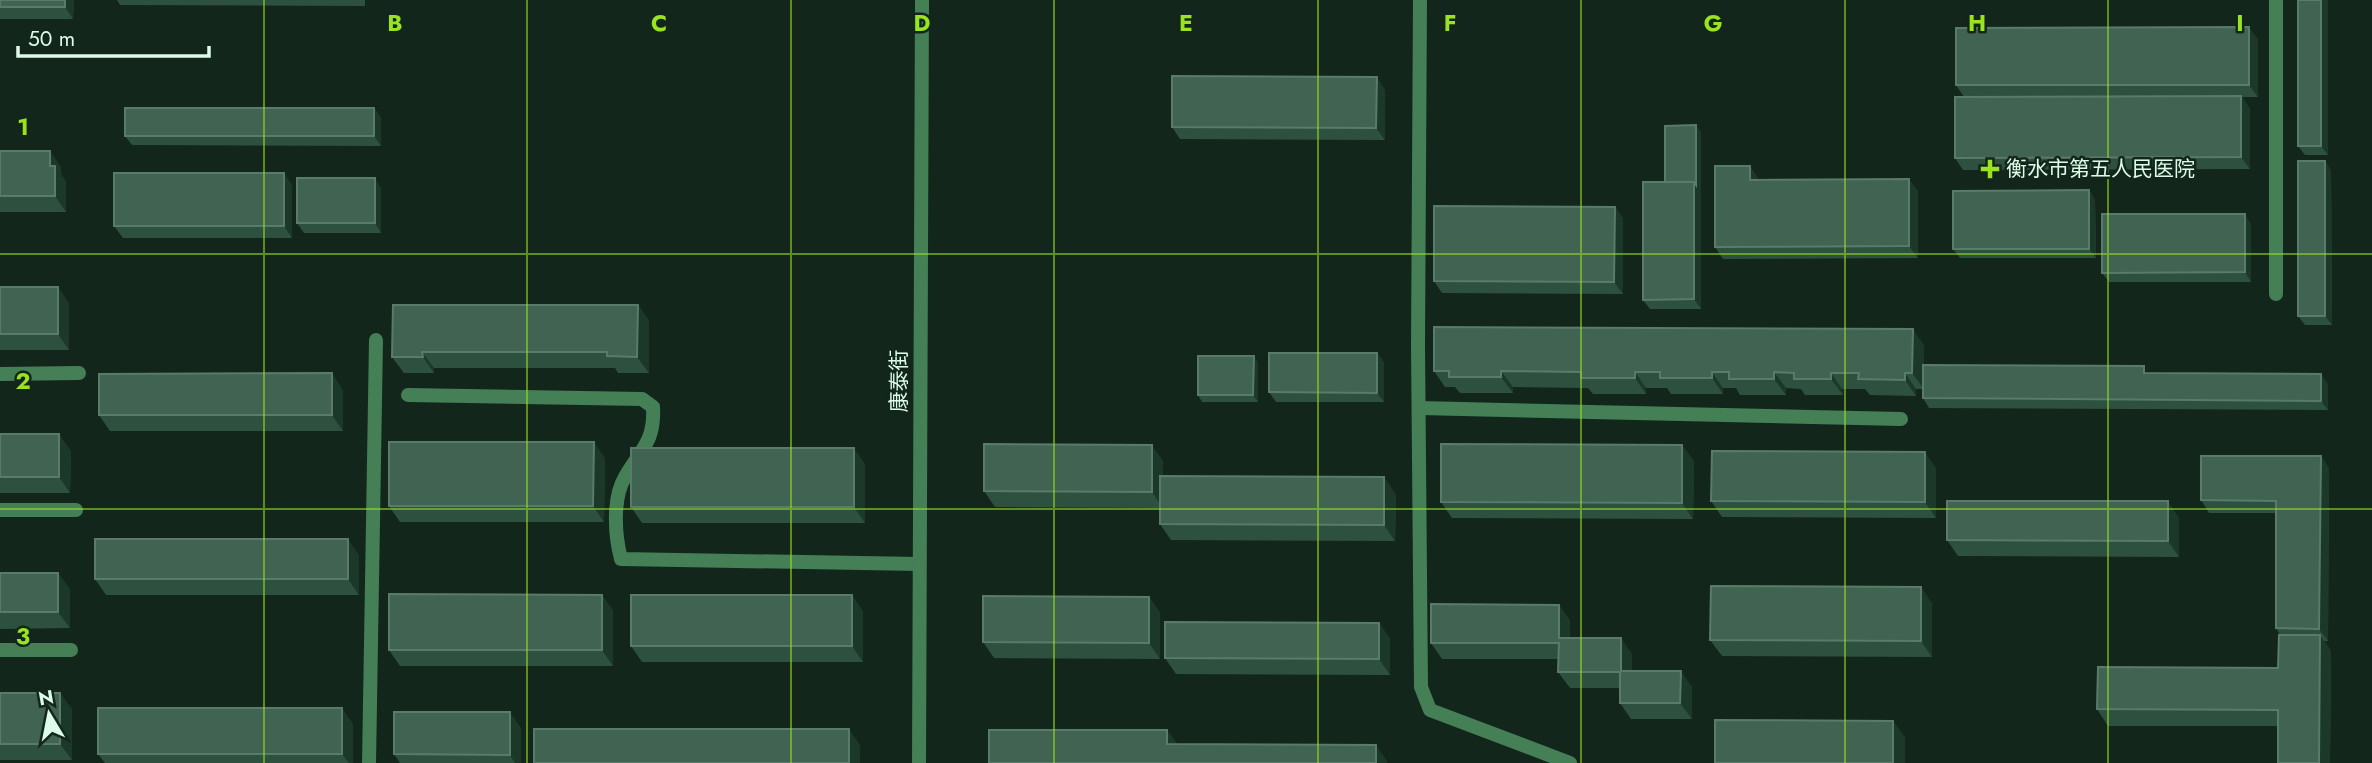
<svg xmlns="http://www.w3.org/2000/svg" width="2372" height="763" font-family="Jost,'Noto Sans SC',sans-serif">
<rect width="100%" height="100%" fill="#13261b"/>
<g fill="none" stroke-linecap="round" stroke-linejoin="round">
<g stroke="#447f56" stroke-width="14">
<polyline points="2276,0 2276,294"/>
<polyline points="1418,346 1421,687 1430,710 1570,763"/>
<polyline points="0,374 79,373"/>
<path d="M408,395L642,399L653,407C655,442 641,449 625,477C612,499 615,536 621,559L919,564"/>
<polyline points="1419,408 1901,419"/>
<polyline points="0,510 76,510"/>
<polyline points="0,650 71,650"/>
<polyline points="369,763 376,340"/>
</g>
<polyline stroke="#447f56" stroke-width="14" points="1418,346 1420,0"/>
<polyline stroke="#447f56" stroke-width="14" points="919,763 922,0"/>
</g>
<g fill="#2e513f">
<polygon points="0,0 74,0 73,19 0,19"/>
<polygon points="117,0 365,0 365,6 120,5"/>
<polygon points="2298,0 2328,155 2305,155 2298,146"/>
<polygon points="2258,39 2258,97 2242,97 2250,109 2250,169 1963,170 1955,158 1964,97 1956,85"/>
<polygon points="1385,90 1385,140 1180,139 1172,127"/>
<polygon points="374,108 381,118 381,146 132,145 125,136"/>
<polygon points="1701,132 1701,309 1650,309 1643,300 1665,182"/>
<polygon points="0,151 61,167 61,174 66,182 66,212 0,212"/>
<polygon points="2325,161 2331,171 2332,325 2305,325 2298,316"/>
<polygon points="1750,166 1758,180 1918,191 1918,258 1723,259 1715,247"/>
<polygon points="292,185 292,238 123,238 114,226"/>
<polygon points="381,188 381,233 304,233 297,223"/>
<polygon points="2089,190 2095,200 2096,258 1960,258 1953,249"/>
<polygon points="1615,207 1623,219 1623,294 1442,293 1434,281"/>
<polygon points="2251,224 2251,282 2109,282 2102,273"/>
<polygon points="0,287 69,303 69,350 0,350"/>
<polygon points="638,305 649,321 649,373 618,373 615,368 434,368 434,373 404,373 392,357"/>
<polygon points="1924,345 1924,365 2148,373 2328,384 2328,410 1929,408 1923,398 1923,389 1916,389 1916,396 1870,395 1865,389 1842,389 1843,395 1805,395 1801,389 1786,388 1786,395 1740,395 1736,388 1723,388 1723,394 1671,394 1667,388 1646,388 1646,394 1593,394 1588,388 1513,387 1513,393 1460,393 1455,387 1445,387 1434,371"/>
<polygon points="1377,353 1384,363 1384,402 1276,402 1269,392"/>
<polygon points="1258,362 1258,402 1202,402 1198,395"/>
<polygon points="343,390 343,431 110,431 99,415"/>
<polygon points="0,434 71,451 70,493 0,493"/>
<polygon points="605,458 604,522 400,522 389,506"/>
<polygon points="1163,461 1163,476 1396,494 1395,541 1171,540 1160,524 1160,508 995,507 984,491"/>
<polygon points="1694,461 1693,519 1452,518 1441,502"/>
<polygon points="865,464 865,523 642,523 631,507"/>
<polygon points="1936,468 1936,518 1722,517 1711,501"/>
<polygon points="2329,468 2328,641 2324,641 2331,651 2330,763 2278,763 2278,726 2108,726 2097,709 2278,668 2280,635 2276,628 2276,513 2209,513 2201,500"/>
<polygon points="2179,518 2179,557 1958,556 1947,540"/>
<polygon points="359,555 359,595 106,595 95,579"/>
<polygon points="0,573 70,589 70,628 0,629"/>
<polygon points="602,595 613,611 613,666 400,666 389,650"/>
<polygon points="852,595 863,612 863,662 642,662 631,646"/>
<polygon points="1149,597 1160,613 1160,659 994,658 983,642"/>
<polygon points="1932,603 1932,657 1722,656 1710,640"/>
<polygon points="1559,605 1570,621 1570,638 1632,654 1632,671 1692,687 1692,719 1631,719 1620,703 1620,688 1570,688 1558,672 1559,659 1442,659 1431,643"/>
<polygon points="1379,623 1390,639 1390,675 1176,674 1165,658"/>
<polygon points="0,693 72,709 72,760 0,760"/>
<polygon points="353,724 353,763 105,763 98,754"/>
<polygon points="521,728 521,763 400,763 394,754"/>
</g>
<g fill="#1b3829">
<polygon points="65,0 74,0 73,19 65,7"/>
<polygon points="2321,0 2328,0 2328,155 2321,146"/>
<polygon points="2249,27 2258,39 2258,97 2249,85"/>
<polygon points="1377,77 1385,90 1385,140 1376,128"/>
<polygon points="2241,96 2250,109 2250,169 2241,157"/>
<polygon points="374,108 381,118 381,146 374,136"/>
<polygon points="1696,125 1701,132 1701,309 1694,299 1694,182"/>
<polygon points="50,151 61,167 61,174 66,182 66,212 55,196 50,166"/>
<polygon points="2325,161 2331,171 2332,325 2325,316"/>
<polygon points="1750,166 1758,178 1758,192 1750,180"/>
<polygon points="284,173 292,185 292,238 284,226"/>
<polygon points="375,178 381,188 381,233 375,223"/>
<polygon points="1909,179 1918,191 1918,258 1909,246"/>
<polygon points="2089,190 2095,200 2096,258 2089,249"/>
<polygon points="1615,207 1623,219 1623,294 1614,282"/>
<polygon points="2245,214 2251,224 2251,282 2245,272"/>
<polygon points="58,287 69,303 69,350 58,334"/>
<polygon points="638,305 649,321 649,373 637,357"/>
<polygon points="1913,329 1924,345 1924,389 1912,373"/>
<polygon points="422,352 434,368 434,373 423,357"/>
<polygon points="1377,353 1384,363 1384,402 1377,393"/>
<polygon points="1254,356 1258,362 1258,402 1253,395"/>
<polygon points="1501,371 1513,387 1513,393 1501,377"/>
<polygon points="1635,372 1646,388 1646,394 1635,378"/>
<polygon points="1712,372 1723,388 1723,394 1712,378"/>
<polygon points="1774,372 1786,388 1786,395 1774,379"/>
<polygon points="332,373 343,390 343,431 332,415"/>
<polygon points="1831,373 1842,389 1843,395 1831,379"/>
<polygon points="1905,373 1916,389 1916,396 1905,380"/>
<polygon points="2321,374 2328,384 2328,410 2321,401"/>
<polygon points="59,434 71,451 70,493 59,477"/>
<polygon points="594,442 605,458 604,522 593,506"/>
<polygon points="1152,445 1163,461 1163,508 1152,492"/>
<polygon points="1682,445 1694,461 1693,519 1682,503"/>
<polygon points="854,448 865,464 865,523 854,507"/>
<polygon points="1925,452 1936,468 1936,518 1925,502"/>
<polygon points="2321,456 2329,468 2328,641 2319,629"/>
<polygon points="1384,477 1396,494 1395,541 1384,525"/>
<polygon points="2168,501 2179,518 2179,557 2168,541"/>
<polygon points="348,539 359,555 359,595 348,579"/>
<polygon points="58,573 70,589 70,628 58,612"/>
<polygon points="1921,587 1932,603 1932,657 1921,641"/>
<polygon points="602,595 613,611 613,666 602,650"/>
<polygon points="852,595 863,612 863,662 852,646"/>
<polygon points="1149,597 1160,613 1160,659 1149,643"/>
<polygon points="1559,605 1570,621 1570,654 1559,638"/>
<polygon points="1379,623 1390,639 1390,675 1379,659"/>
<polygon points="2320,635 2331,651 2330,763 2319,763"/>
<polygon points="1621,638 1632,654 1632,687 1621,671"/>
<polygon points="1681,671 1692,687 1692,719 1680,703"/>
<polygon points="60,693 72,709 72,760 60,744"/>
<polygon points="342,708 353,724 353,763 349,763 342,754"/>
<polygon points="510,712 521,728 521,763 515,763 510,755"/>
<polygon points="1893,721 1905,737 1905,763 1893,763"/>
<polygon points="849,729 860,745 860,763 849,763"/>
<polygon points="1167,730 1179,746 1167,744"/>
<polygon points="1376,745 1387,761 1387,763 1376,763"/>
</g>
<g fill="#416351" stroke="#597b69" stroke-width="2">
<rect x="0" y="0" width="65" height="7"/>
<rect x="2298" y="0" width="23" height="146"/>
<polygon points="2249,27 2249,85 1956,85 1956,28"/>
<polygon points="1172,76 1377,77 1376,128 1172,127"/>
<polygon points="2241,96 2241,157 1955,158 1955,97"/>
<rect x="125" y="108" width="249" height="28"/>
<polygon points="1696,125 1696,185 1694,182 1665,182 1665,126"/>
<polygon points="0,151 50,151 50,166 55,166 55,196 0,196"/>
<rect x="2298" y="161" width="27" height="155"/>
<polygon points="1715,166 1750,166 1750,180 1909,179 1909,246 1715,247"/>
<rect x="114" y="173" width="170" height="53"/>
<rect x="297" y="178" width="78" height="45"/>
<polygon points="1643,182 1694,182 1694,299 1643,300"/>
<polygon points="2089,190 2089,249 1953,249 1953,191"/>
<polygon points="1434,206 1615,207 1614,282 1434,281"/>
<polygon points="2102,214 2245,214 2245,272 2102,273"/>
<rect x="0" y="287" width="58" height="47"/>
<polygon points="393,305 638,305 637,357 607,356 607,352 422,352 423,357 392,357"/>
<polygon points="1434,327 1913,329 1912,373 1905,373 1905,380 1858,379 1859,373 1831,373 1831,379 1794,379 1794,373 1774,372 1774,379 1729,379 1729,372 1712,372 1712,378 1660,378 1660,372 1635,372 1635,378 1581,378 1581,372 1501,371 1501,377 1449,377 1449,371 1434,371"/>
<polygon points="1269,353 1377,353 1377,393 1269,392"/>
<polygon points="1198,356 1254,356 1253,395 1198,395"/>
<polygon points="1923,365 2144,366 2144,373 2321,374 2321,401 1923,398"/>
<polygon points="332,373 332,415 99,415 99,374"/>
<rect x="0" y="434" width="59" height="43"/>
<polygon points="389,442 594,442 593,506 389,506"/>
<polygon points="984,444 1152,445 1152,492 984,491"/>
<polygon points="1441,444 1682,445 1682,503 1441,502"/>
<rect x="631" y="448" width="223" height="59"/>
<polygon points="1712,451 1925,452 1925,502 1711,501"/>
<polygon points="2201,456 2321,456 2319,629 2276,628 2276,501 2201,500"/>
<polygon points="1160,476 1384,477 1384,525 1160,524"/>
<polygon points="1947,501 2168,501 2168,541 1947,540"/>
<rect x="95" y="539" width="253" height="40"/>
<rect x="0" y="573" width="58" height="39"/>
<polygon points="1711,586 1921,587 1921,641 1710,640"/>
<polygon points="389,594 602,595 602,650 389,650"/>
<rect x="631" y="595" width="221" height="51"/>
<polygon points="983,596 1149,597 1149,643 983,642"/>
<polygon points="1431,604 1559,605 1559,638 1621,638 1621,671 1681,671 1680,703 1620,703 1620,672 1558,672 1559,643 1431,643"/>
<polygon points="1165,622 1379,623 1379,659 1165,658"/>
<polygon points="2279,635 2320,635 2319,763 2278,763 2278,710 2097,709 2098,667 2278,668"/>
<rect x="0" y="693" width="60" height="51"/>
<rect x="98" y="708" width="244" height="46"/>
<polygon points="394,712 510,712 510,755 394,754"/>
<polygon points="1715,720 1893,721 1893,763 1715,763"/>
<rect x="534" y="729" width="315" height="34"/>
<polygon points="989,730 1167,730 1167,744 1376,745 1376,763 989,763"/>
</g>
<path fill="none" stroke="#9ae320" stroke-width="2" stroke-opacity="0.55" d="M264,0V763M527,0V763M791,0V763M1054,0V763M1318,0V763M1581,0V763M1845,0V763M2108,0V763M0,254H2372M0,509H2372"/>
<path fill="#9ae320" stroke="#13261b" stroke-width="2.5" d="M1986.5 158.5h7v7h7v7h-7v7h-7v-7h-7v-7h7z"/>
<g text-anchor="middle" stroke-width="5" stroke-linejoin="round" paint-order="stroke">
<g font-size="21" fill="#dcfbe8" stroke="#13261b" text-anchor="start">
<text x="2006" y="176">衡水市第五人民医院</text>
</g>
<g font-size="21" fill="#dcfbe8" stroke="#13261b">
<text transform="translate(899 381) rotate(-90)" y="7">康泰街</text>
</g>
</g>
<g font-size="23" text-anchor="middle" font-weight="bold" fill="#9ae320" stroke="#13261b" stroke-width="5" stroke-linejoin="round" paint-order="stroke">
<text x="395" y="31">B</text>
<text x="659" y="31">C</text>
<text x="922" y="31">D</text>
<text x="1186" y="31">E</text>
<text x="1450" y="31">F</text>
<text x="1713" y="31">G</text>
<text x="1977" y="31">H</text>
<text x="2240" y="31">I</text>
<text x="23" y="135">1</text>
<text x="23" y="389">2</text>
<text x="23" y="644">3</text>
</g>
<g transform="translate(49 714) rotate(350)" stroke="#13261b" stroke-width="5" paint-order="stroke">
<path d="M0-5L12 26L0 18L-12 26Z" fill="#dcfbe8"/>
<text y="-10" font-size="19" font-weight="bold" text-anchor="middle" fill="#dcfbe8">N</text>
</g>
<path d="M18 46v10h191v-10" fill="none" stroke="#dcfbe8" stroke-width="3.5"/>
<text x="28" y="46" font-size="21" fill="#dcfbe8" stroke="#13261b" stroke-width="5" paint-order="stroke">50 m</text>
</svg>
